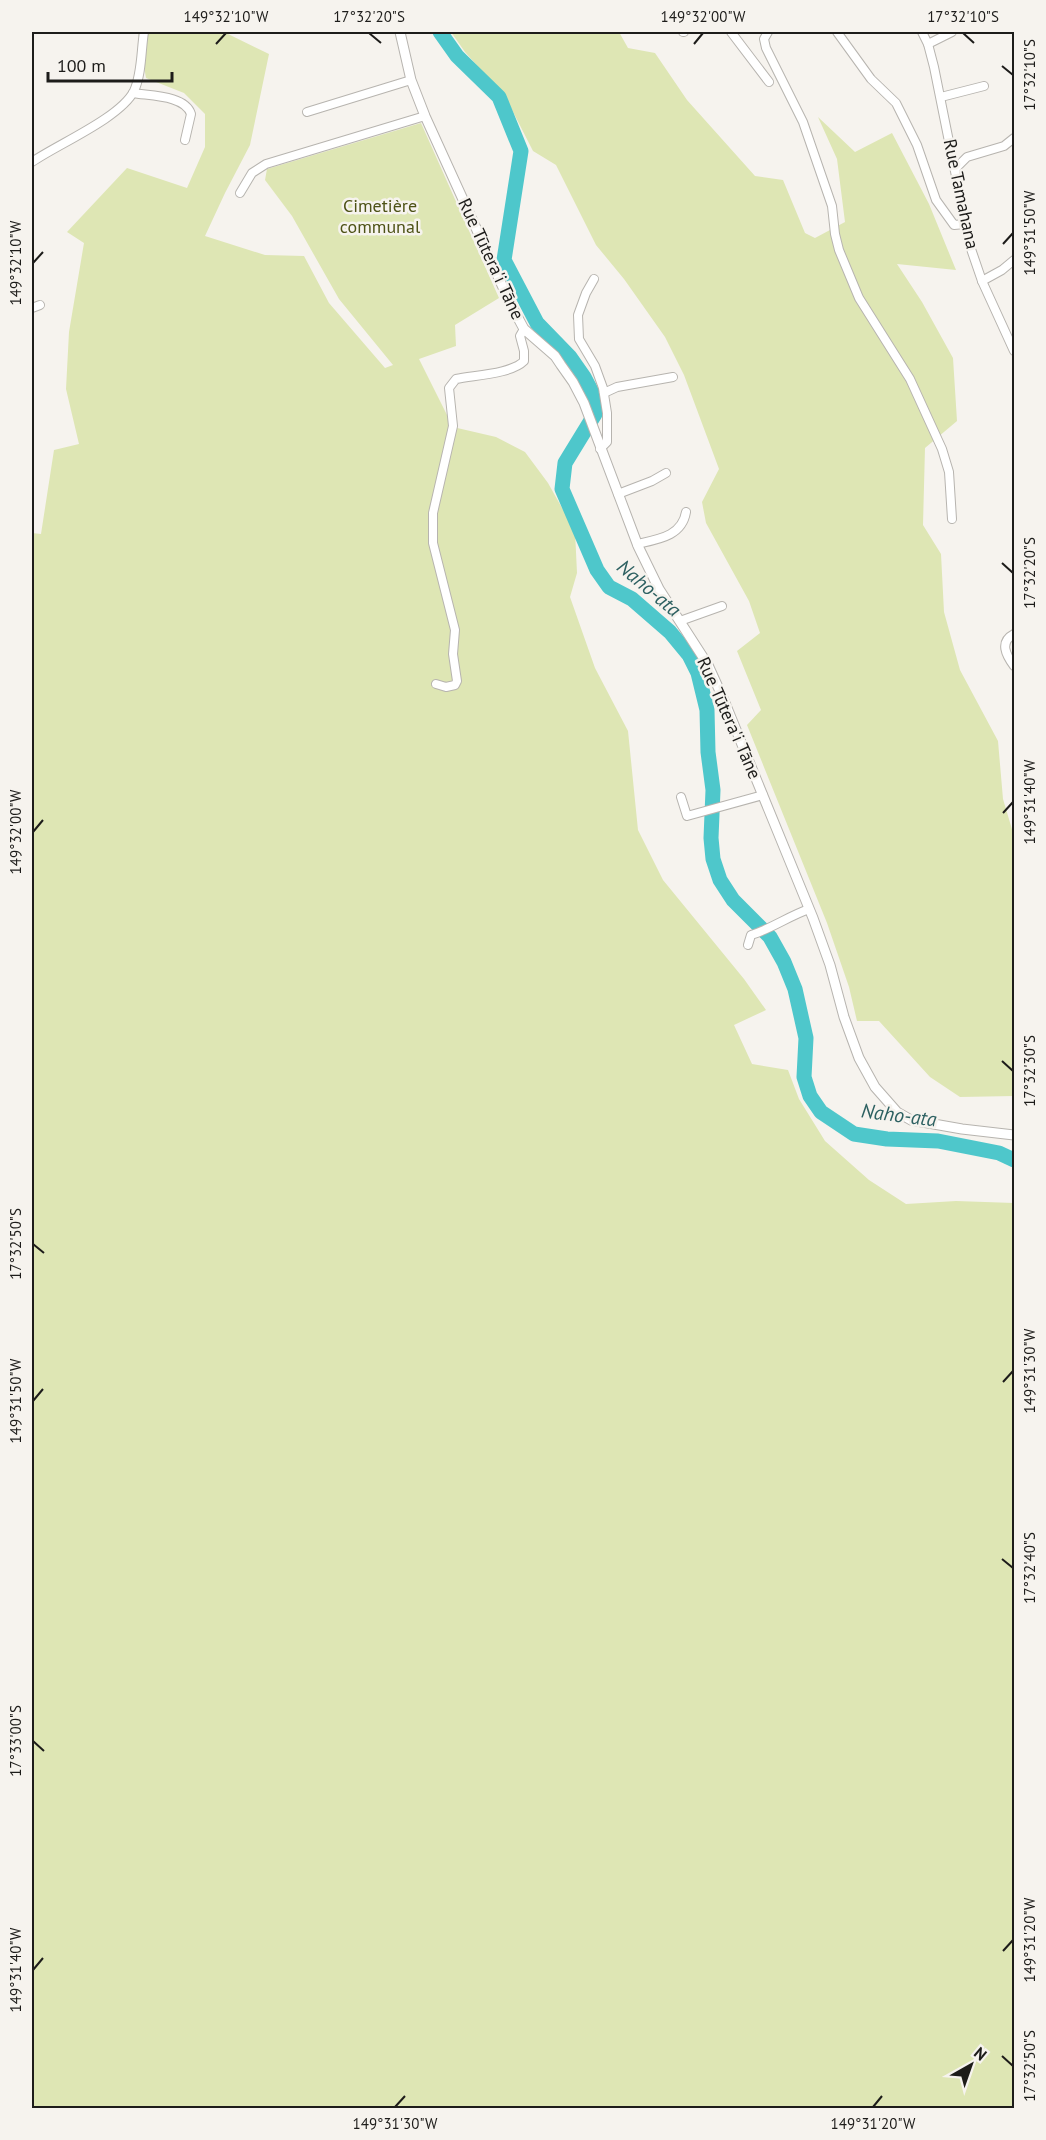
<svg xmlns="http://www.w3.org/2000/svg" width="1046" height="2140" font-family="'PT Sans',sans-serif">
<rect width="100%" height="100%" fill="#f6f3ee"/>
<g fill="#dee6b4">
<polygon points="138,32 224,32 269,54 250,145 225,193 205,236 265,255 304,256 329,303 385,368 393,365 339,299 292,216 265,180 267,169 421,123 499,298 455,325 456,346 419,359 453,427 496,437 525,452 548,483 575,531 577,573 570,597 595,668 628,731 638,830 663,880 744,979 766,1010 734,1025 752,1064 788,1070 799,1099 825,1141 869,1180 906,1204 956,1201 1014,1203 1014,2108 32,2108 32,533 41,534 54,450 79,444 66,389 69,332 84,243 67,232 127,168 187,188 205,147 205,114 184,93 146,78"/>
<polygon points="451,32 619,32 628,48 655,53 687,100 755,176 783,180 805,233 815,238 845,222 837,159 818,117 855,152 892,133 929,204 956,270 897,264 922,302 953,358 957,421 925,448 923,525 941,554 944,612 960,670 998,741 1003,799 1014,836 1014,1096 960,1097 930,1077 879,1021 857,1021 849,987 827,923 747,725 761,710 737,651 760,633 749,601 706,523 702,502 719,469 684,375 665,337 624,279 596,245 556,165 533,151 506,98 465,52"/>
</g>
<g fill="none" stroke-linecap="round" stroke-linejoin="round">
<polyline stroke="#4ec7cb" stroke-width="15" points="440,32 457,56 499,97 521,151 504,260 537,323 570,357 584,377 594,396 595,414 565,463 562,489 597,570 609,587 632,599 670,632 689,655 698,673 707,710 708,752 713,790 711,838 713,859 720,880 733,900 770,937 784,962 795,989 806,1038 804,1077 810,1096 821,1112 854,1134 887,1139 938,1141 999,1153 1014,1160"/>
<defs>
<g id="minor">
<polyline points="683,32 684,32"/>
<polyline points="731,32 769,82"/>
<polyline points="768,32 764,39 766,48 803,122 832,206 835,234 839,250 859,298 910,379 942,449 949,472 952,519"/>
<polyline points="837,32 871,79 896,103 917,145 936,200 954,225 965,224"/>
<polyline points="922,32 928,44 934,67 970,246 982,281 1014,351"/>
<polyline points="928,44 952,32"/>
<path d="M133,93C149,96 185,95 191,114L185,140"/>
<polyline points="941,97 984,86"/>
<polyline points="307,112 411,80"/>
<path d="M32,162C58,144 120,118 134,91C142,74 141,50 144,32"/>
<polyline points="955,169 967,157 1004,146 1014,138"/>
<polyline points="240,193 252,173 266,164 425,116"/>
<polyline points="594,279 586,293 578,315 579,339 595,366 603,388 607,413 607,442 600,449"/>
<polyline points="982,281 1002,270 1014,260"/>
<polyline points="32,308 40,305"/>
<polyline points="604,393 617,387 673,377"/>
<polyline points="618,494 652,481 666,473"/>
<path d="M637,544C659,539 682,536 686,512"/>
<polyline points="680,621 722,606"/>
<path d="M1014,634C999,642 1006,655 1014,666"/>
<path d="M436,684L446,687L455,685L457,681L453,654L455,630L433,543V513L453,426L449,388L456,379C475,375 511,374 524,361V351L520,336L524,329"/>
<polyline points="681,797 687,816 763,795"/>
<path d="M748,945L751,935C771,929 789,916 809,909"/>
</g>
<polyline id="tertiary" points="400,32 411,80 425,116 511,305 524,329 555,356 561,365 573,382 584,403 638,546 659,589 708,665 723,698 813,918 830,965 844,1017 859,1058 875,1087 897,1112 911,1120 962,1129 1014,1135"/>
</defs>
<use href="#minor" stroke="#b7b4af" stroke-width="10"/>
<use href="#tertiary" stroke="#b7b4af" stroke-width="11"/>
<use href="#minor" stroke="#fff" stroke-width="8"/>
<use href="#tertiary" stroke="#fff" stroke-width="9"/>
</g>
<path fill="none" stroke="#1d1c1a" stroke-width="2" d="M369,33L381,43M963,33L974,43M216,44L226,33M694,44L703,33M1002,66L1013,75M1003,244L1013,233M33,263L43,252M1002,563L1013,573M1003,813L1013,802M33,832L43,820M1002,1061L1013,1071M33,1244L44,1253M1003,1382L1013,1371M33,1401L43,1389M1002,1559L1013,1568M33,1741L44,1751M1003,1951L1013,1940M33,1970L43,1958M1002,2056L1013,2066M395,2107L405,2096M873,2107L882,2096"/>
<g text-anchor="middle" stroke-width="5" stroke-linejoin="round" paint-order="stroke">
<g font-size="18" fill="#1d1c1a" stroke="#f6f3ee">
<text transform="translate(961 194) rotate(78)" y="6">Rue Tamahana</text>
<text transform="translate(491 259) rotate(65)" y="6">Rue Tūtera'i Tāne</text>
<text transform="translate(729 718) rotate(66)" y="6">Rue Tūtera'i Tāne</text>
</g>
<g font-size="18" fill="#4d5216" stroke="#f6f3ee">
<text x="380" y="212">Cimetière<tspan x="380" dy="21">communal</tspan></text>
</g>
<g font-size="20" font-style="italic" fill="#2d6061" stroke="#f6f3ee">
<text transform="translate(649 588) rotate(40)" y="7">Naho-ata</text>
<text transform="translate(899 1115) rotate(7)" y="7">Naho-ata</text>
</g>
</g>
<rect width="1046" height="2140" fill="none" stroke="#f6f3ee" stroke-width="66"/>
<g transform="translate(971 2065) rotate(40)" stroke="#f6f3ee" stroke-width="4.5" paint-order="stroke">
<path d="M0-4.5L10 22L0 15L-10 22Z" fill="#1d1c1a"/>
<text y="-9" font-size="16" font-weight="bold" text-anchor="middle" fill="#1d1c1a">N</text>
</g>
<path d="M48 72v9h124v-9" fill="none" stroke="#1d1c1a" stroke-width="3"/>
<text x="57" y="72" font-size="18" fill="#1d1c1a" stroke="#f6f3ee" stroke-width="4.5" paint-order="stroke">100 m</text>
<rect x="33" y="33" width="980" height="2074" fill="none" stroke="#1d1c1a" stroke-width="2"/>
<g font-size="15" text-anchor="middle" fill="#1d1c1a">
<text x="226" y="22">149°32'10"W</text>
<text x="369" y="22">17°32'20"S</text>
<text x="703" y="22">149°32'00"W</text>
<text x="963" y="22">17°32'10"S</text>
<text transform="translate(1030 75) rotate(-90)" y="5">17°32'10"S</text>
<text transform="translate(1030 233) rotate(-90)" y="5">149°31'50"W</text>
<text transform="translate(16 263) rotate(-90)" y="5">149°32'10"W</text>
<text transform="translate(1030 573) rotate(-90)" y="5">17°32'20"S</text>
<text transform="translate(1030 802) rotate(-90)" y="5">149°31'40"W</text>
<text transform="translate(16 832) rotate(-90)" y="5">149°32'00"W</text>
<text transform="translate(1030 1071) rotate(-90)" y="5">17°32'30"S</text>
<text transform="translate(16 1244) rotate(-90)" y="5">17°32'50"S</text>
<text transform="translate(1030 1371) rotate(-90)" y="5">149°31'30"W</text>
<text transform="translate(16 1401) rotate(-90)" y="5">149°31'50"W</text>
<text transform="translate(1030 1568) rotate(-90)" y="5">17°32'40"S</text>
<text transform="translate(16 1741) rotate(-90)" y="5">17°33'00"S</text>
<text transform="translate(1030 1940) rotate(-90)" y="5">149°31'20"W</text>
<text transform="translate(16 1970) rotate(-90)" y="5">149°31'40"W</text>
<text transform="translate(1030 2066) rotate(-90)" y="5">17°32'50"S</text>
<text x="395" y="2129">149°31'30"W</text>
<text x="873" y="2129">149°31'20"W</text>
</g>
</svg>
